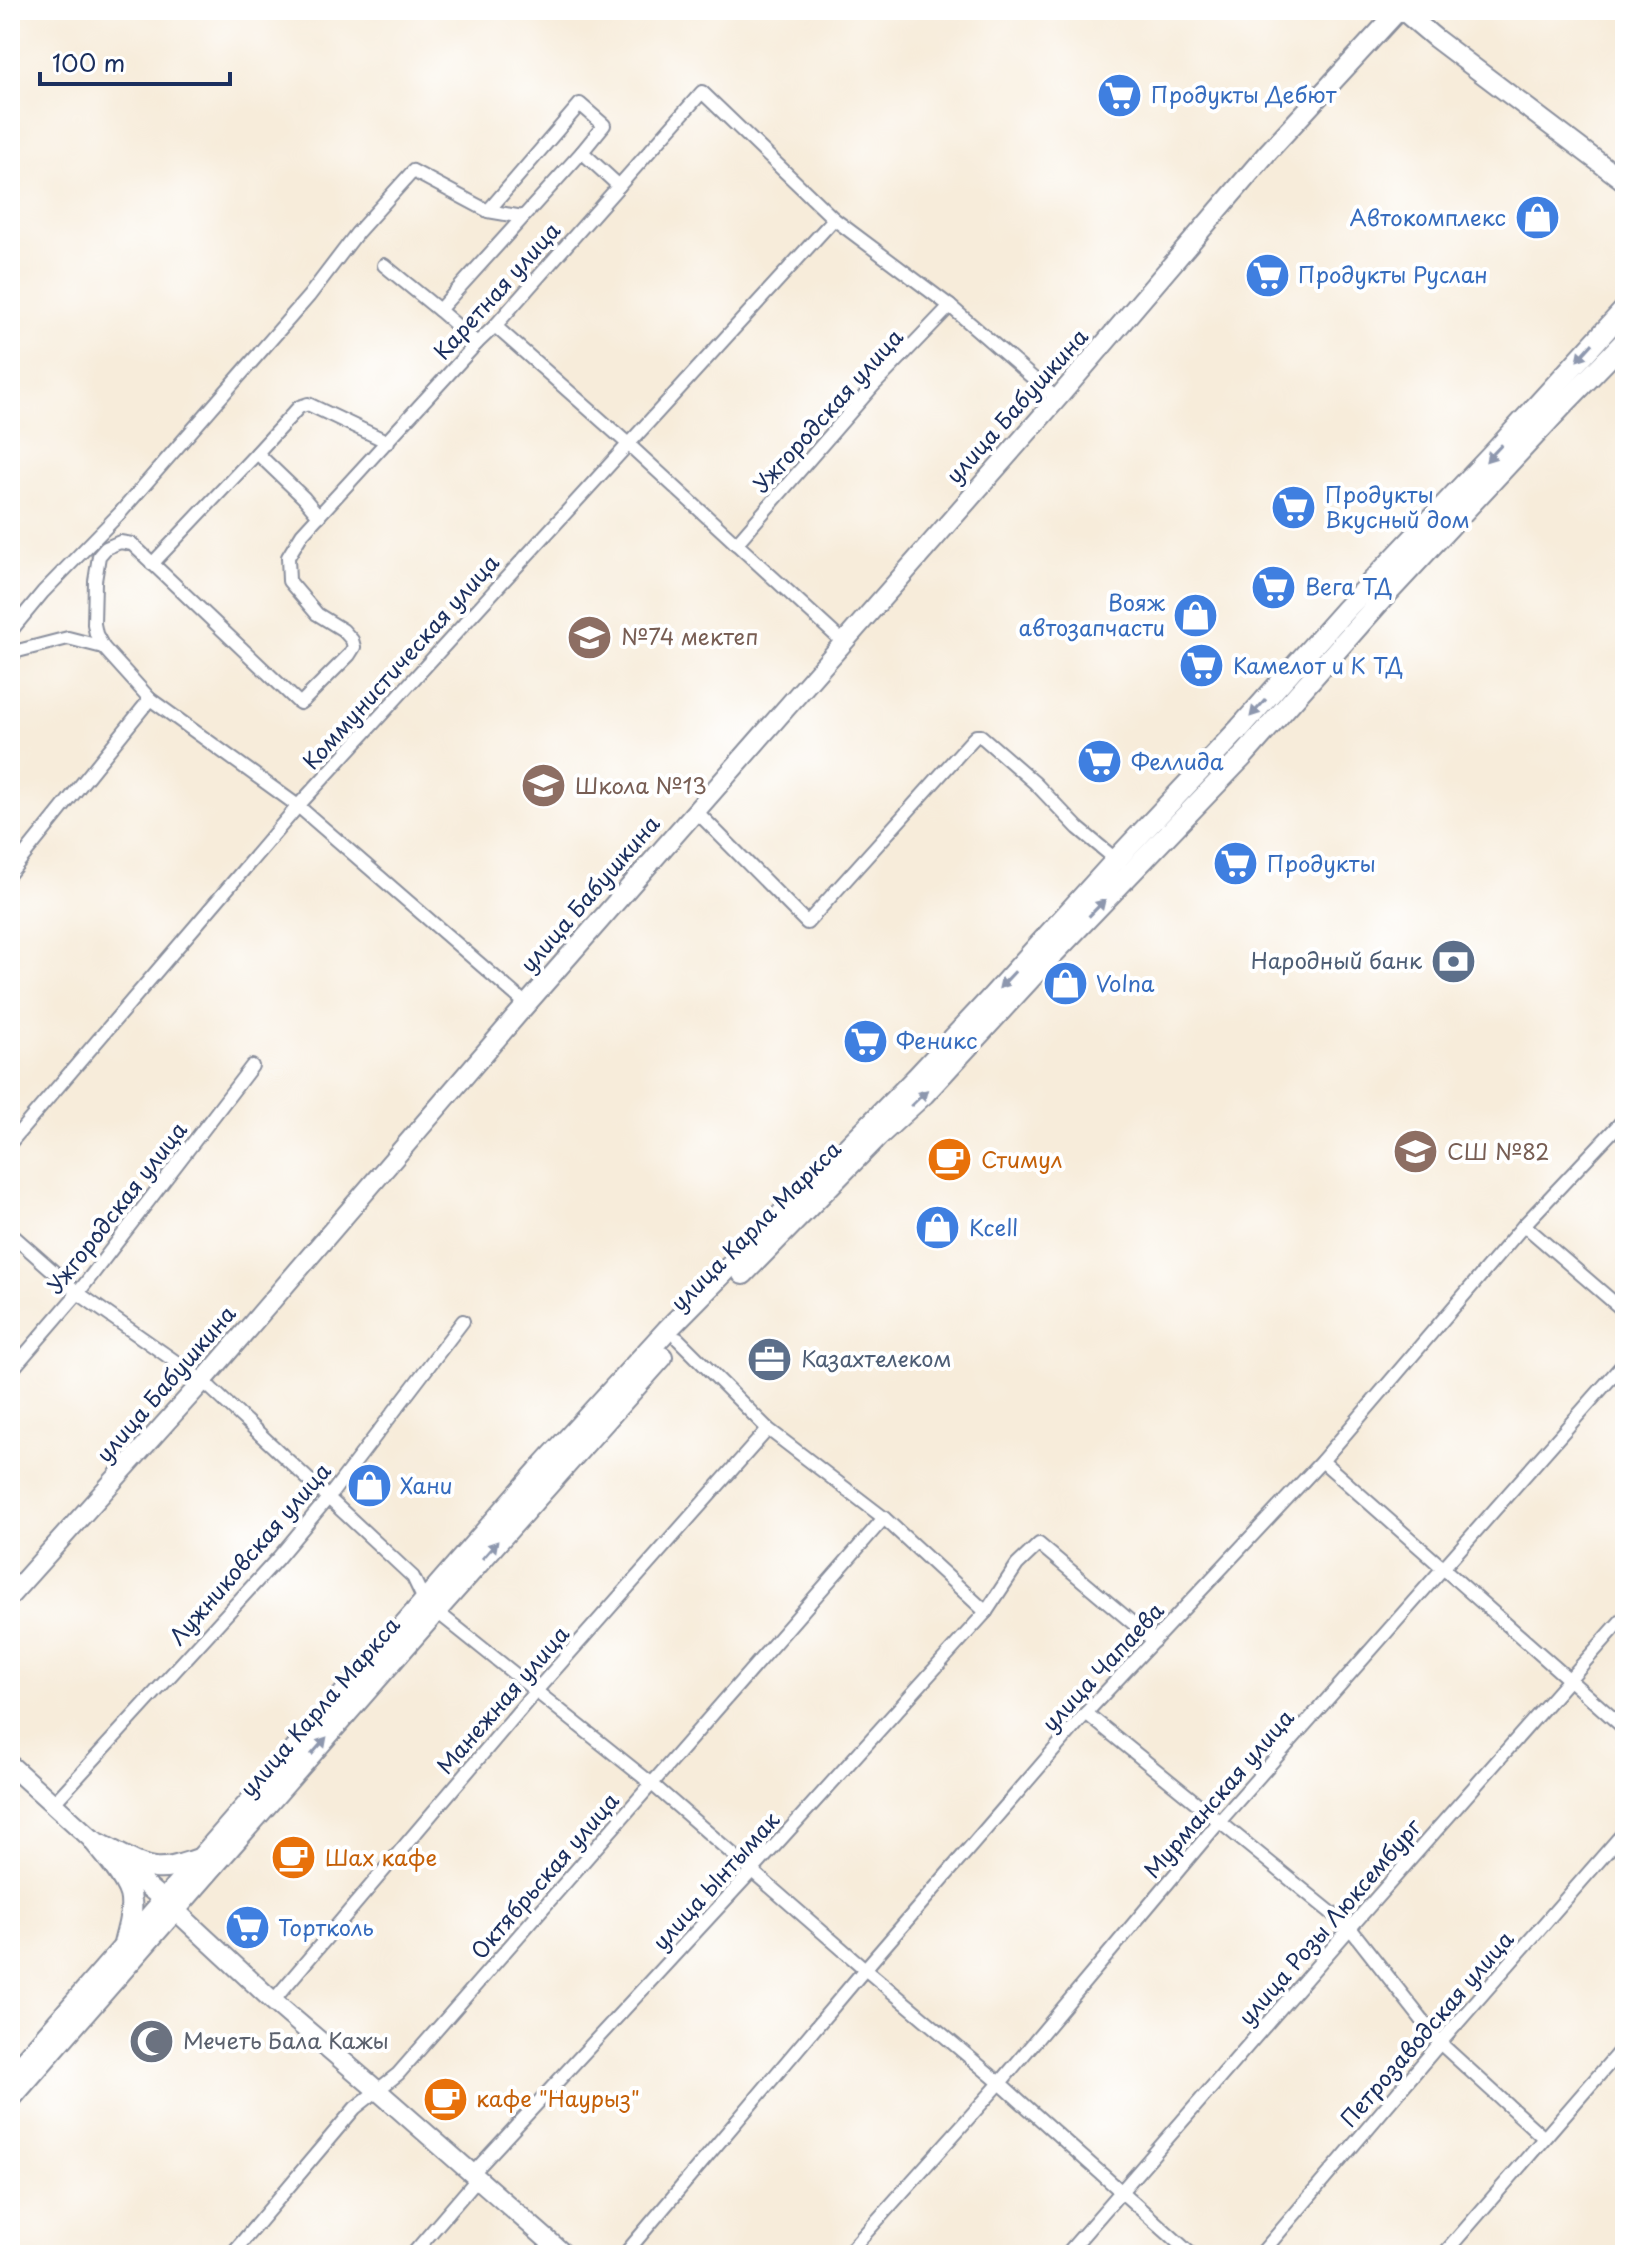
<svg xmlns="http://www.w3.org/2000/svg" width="1635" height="2265" font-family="'Playpen Sans',sans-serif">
<rect width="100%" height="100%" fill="#fff"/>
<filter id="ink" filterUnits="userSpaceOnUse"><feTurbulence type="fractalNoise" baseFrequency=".0125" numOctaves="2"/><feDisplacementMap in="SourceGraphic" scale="16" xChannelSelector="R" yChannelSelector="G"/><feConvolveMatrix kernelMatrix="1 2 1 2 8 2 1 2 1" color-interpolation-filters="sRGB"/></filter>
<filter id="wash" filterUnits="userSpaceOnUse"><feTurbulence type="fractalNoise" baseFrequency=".006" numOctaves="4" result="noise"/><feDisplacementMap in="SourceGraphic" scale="32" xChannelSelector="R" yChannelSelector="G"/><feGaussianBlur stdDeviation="1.8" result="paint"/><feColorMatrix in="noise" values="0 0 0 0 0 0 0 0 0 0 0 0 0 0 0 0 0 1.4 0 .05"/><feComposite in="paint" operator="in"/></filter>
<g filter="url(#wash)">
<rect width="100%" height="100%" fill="#f7ecda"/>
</g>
<g filter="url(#ink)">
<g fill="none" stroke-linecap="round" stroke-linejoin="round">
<defs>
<g id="street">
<polyline points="488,211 523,217"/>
<polyline points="384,265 439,310 582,152"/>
<polyline points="439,310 477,343"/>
<polyline points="495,326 627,443 843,642"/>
<polyline points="257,453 299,407 308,404 388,442"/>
<polyline points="736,544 873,386 950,306"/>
<polyline points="152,564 257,453 304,498 319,516"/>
<polyline points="10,632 43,592 120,513 309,296 357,233 413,171 488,211 580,104 604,125 582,152 619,186"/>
<polyline points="10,653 68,638 103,647"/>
<polyline points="695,810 807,923 972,740 976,736 981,736 1035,783 1078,828 1120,863"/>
<polyline points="10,873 150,699"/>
<polyline points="526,1004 298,806 150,699 103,647 96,634 94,624 95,581 99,556 106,548 120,542 132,544 297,701 300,703 304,700 349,655 354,647 352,640 343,630 317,614 289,581 288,557 302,534 477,343 495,326 702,92 834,219 950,306 1057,399"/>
<polyline points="10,1143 298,806 834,219"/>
<polyline points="1524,1225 1625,1312"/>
<polyline points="10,1233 78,1293 203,1381 413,1577 424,1600"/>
<polyline points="678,1339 768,1429 884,1518 986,1612"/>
<polyline points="10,1372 78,1293 252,1066"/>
<polyline points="1322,1461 1625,1729"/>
<polyline points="436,1611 652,1784 865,1969 1000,2083 1192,2255"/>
<polyline points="1086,1713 1350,1928 1440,2043 1544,2138"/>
<polyline points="54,1803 278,1558 328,1498 463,1321"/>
<polyline points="273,2001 535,1692 768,1429"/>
<polyline points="472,2174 752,1871 986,1612 1017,1565 1039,1544 1154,1641"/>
<polyline points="231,2255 355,2108 398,2074 884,1518"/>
<polyline points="412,2255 477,2179"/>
<polyline points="624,2255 865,1969 1086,1713 1322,1461 1524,1225 1625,1118"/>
<polyline points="846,2255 1000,2083 1219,1822 1625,1362"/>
<polyline points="1066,2255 1350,1928 1625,1616"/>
<polyline points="1260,2255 1440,2043 1625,1831"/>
<polyline points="1443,2255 1625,2045"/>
</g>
<g id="secondary">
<polyline points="1402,10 1435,38 1625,182"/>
<polyline points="10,1596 203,1381 518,1014 1057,399 1268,152 1399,10"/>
<polyline points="10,1765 94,1841 175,1910 273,2001 378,2091 565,2255"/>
</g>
<g id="primary">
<polyline points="743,1274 877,1137 924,1094 1051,956 1245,754 1382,599 1560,408 1625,341"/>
<path d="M94,1841C105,1855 130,1882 131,1900C133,1915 127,1930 124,1944"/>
<path d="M97,1843C115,1851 136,1866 155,1868C170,1870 185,1863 199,1859"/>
<polyline points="10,2077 538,1471 667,1330 916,1078 989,1000 1116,860 1240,728 1345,610 1491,456 1625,309"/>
<polyline points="10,2099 436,1611 662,1357"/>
</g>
</defs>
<use href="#street" stroke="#898e9c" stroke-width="16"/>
<use href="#secondary" stroke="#898e9c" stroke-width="22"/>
<use href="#primary" stroke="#898e9c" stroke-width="24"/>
<use href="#street" stroke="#fff" stroke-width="12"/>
<use href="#secondary" stroke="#fff" stroke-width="18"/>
<use href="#primary" stroke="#fff" stroke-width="20"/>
</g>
<defs><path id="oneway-solid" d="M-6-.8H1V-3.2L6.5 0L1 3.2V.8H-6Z" transform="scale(2)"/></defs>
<g fill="#8d97ae">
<use href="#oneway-solid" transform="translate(1585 352) rotate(132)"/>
<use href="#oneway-solid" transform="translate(1494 453) rotate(133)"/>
<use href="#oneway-solid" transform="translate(1258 708) rotate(132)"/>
<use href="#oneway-solid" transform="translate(1097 908) rotate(-46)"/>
<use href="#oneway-solid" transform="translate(1007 980) rotate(133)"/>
<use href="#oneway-solid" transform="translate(919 1098) rotate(-44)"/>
<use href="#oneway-solid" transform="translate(490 1550) rotate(-49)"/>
<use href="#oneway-solid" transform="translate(319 1746) rotate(-49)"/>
</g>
</g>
<defs>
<symbol id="supermarket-disc" viewBox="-11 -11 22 22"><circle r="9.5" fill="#3f7fe0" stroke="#fff"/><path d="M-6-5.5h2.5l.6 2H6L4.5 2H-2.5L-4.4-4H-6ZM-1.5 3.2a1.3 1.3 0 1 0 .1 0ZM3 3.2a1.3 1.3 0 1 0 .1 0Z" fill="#fff"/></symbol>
<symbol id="shop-disc" viewBox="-11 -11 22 22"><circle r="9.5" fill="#3f7fe0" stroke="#fff"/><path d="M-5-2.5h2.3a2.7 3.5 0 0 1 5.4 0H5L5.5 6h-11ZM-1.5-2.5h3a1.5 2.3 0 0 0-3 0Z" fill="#fff"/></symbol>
<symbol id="school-disc" viewBox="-11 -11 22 22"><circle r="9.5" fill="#8d6e63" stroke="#fff"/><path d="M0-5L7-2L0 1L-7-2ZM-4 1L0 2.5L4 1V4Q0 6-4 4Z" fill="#fff"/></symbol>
<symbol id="bank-disc" viewBox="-11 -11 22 22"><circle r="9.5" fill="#5c6f8a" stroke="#fff"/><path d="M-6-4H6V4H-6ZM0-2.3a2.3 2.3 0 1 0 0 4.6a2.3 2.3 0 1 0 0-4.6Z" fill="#fff"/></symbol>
<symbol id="cafe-disc" viewBox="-11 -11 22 22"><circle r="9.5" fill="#e8710a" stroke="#fff"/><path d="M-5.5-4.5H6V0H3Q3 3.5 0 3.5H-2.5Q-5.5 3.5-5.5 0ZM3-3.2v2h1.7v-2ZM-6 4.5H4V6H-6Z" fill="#fff"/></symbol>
<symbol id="office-disc" viewBox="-11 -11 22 22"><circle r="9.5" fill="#5c6f8a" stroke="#fff"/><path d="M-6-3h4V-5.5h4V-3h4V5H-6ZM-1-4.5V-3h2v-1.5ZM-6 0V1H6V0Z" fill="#fff"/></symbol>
<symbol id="mosque-disc" viewBox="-11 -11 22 22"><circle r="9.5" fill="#6b7280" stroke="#fff"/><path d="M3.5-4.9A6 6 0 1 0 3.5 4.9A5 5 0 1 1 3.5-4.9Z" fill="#fff"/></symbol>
</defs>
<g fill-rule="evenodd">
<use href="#supermarket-disc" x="1094" y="70" width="51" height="51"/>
<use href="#shop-disc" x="1512" y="192" width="51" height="51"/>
<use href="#supermarket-disc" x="1242" y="250" width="51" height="51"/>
<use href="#supermarket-disc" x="1268" y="482" width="51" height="51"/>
<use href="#supermarket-disc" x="1248" y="562" width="51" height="51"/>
<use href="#shop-disc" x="1170" y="590" width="51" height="51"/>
<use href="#school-disc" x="564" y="612" width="51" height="51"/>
<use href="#supermarket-disc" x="1176" y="640" width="51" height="51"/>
<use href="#supermarket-disc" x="1074" y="736" width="51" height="51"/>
<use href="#school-disc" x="518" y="760" width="51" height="51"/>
<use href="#supermarket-disc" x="1210" y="838" width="51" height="51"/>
<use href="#bank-disc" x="1428" y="936" width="51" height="51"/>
<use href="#shop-disc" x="1040" y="958" width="51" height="51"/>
<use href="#supermarket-disc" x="840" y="1016" width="51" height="51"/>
<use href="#school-disc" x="1390" y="1126" width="51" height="51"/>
<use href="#cafe-disc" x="924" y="1134" width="51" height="51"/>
<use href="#shop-disc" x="912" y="1202" width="51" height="51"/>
<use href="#office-disc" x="744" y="1334" width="51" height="51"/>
<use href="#shop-disc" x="344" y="1460" width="51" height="51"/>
<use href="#cafe-disc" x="268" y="1832" width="51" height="51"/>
<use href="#supermarket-disc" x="222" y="1902" width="51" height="51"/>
<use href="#mosque-disc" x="126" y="2016" width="51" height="51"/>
<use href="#cafe-disc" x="420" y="2074" width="51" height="51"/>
</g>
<g text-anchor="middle" stroke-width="8" stroke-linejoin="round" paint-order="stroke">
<g font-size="22" fill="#366cbe" stroke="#fff" text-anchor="start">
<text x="1151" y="103">Продукты Дебют</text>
<text x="1506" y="226" text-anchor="end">Автокомплекс</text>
<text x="1298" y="283">Продукты Руслан</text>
<text x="1325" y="503">Продукты<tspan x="1325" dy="25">Вкусный дом</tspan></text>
<text x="1305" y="595">Вега ТД</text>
<text x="1165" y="611" text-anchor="end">Вояж<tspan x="1165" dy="25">автозапчасти</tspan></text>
<text x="1233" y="674">Камелот и К ТД</text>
<text x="1131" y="770">Феллида</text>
<text x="1267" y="872">Продукты</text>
<text x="1096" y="992">Volna</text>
<text x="896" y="1049">Феникс</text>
<text x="969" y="1236">Kcell</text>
<text x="400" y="1494">Хани</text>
<text x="278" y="1936">Тортколь</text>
</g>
<g font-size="22" fill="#1b2f5e" stroke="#fff">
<text transform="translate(497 291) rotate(-48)" y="8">Каретная улица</text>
<text transform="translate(1017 406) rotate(-48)" y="8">улица Бабушкина</text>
<text transform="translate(828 411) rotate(-48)" y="8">Ужгородская улица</text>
<text transform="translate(401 662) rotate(-48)" y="8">Коммунистическая улица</text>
<text transform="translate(590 894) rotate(-49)" y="8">улица Бабушкина</text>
<text transform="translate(117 1208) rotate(-52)" y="8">Ужгородская улица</text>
<text transform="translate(756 1226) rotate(-45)" y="8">улица Карла Маркса</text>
<text transform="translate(166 1384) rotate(-49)" y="8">улица Бабушкина</text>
<text transform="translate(250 1554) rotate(-49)" y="8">Лужниковская улица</text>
<text transform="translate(1103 1667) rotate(-47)" y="8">улица Чапаева</text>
<text transform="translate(503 1700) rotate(-49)" y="8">Манежная улица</text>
<text transform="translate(320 1707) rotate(-49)" y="8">улица Карла Маркса</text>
<text transform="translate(1219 1794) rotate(-49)" y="8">Мурманская улица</text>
<text transform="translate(545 1876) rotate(-49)" y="8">Октябрьская улица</text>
<text transform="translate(716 1881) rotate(-48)" y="8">улица Ынтымак</text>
<text transform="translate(1330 1922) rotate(-49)" y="8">улица Розы Люксембург</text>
<text transform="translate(1427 2029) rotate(-49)" y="8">Петрозаводская улица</text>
</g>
<g font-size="22" fill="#785e54" stroke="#fff" text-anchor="start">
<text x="621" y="645">№74 мектеп</text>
<text x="575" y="794">Школа №13</text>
<text x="1447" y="1160">СШ №82</text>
</g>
<g font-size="22" fill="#4e5e75" stroke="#fff" text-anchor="end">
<text x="1422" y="969">Народный банк</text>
<text x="801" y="1367" text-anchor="start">Казахтелеком</text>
</g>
<g font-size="22" fill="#c56008" stroke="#fff" text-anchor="start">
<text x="981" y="1168">Стимул</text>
<text x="325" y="1866">Шах кафе</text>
<text x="476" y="2107">кафе "Наурыз"</text>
</g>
<g font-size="22" fill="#5b616d" stroke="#fff" text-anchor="start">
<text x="183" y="2049">Мечеть Бала Кажы</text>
</g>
</g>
<rect width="1635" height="2265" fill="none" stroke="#fff" stroke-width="40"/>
<path d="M40 72v12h190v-12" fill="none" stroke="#1b2f5e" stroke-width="4"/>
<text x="52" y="72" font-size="24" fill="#1b2f5e" stroke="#ffffff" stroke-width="6" paint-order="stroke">100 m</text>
</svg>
